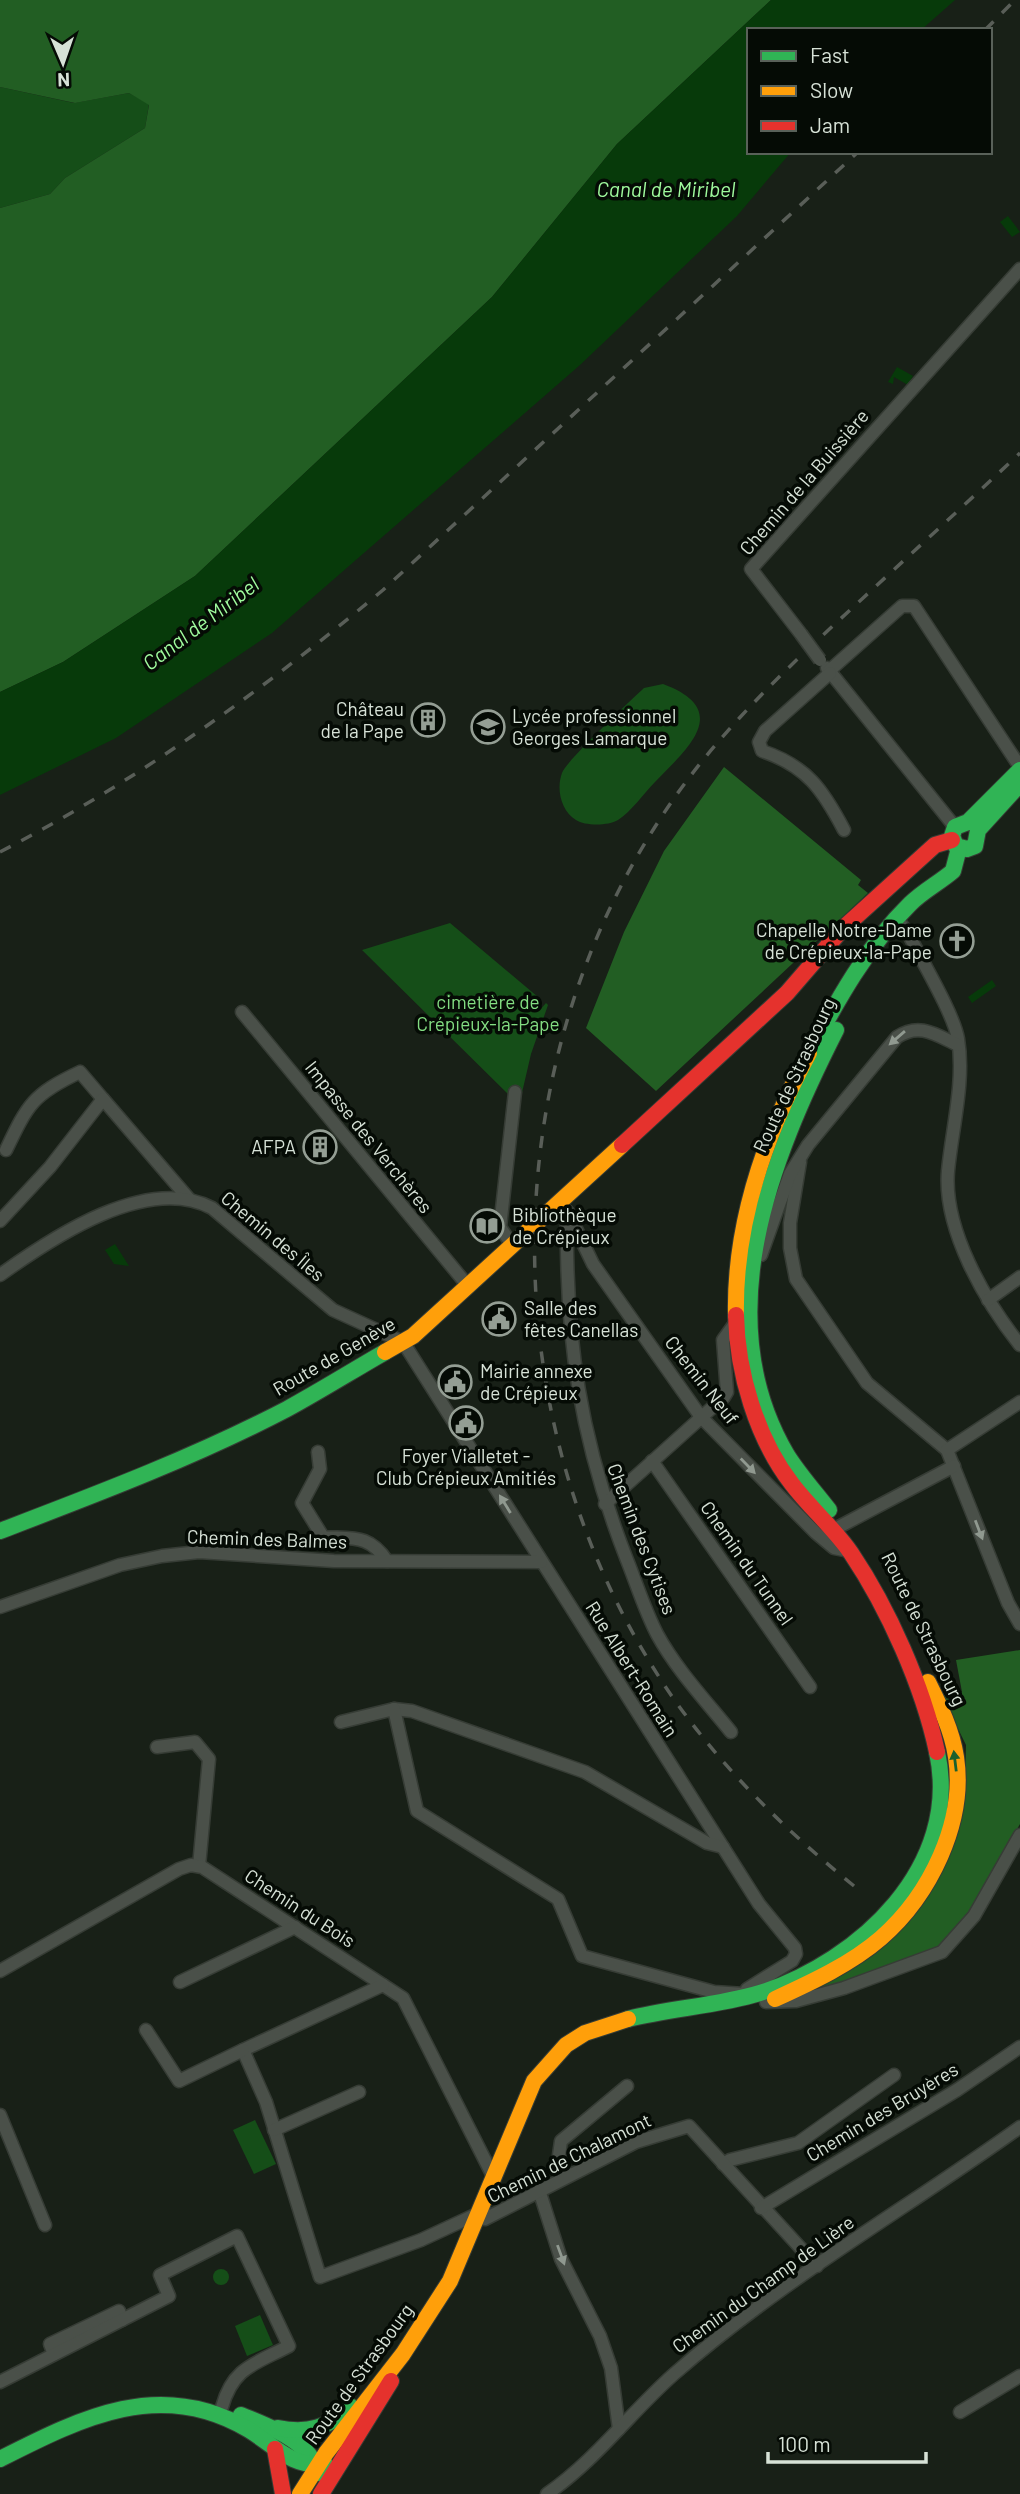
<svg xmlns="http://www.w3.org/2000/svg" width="1020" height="2494" font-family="Barlow,sans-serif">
<rect width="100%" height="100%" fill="#182017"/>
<g fill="#154e18">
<polygon points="0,87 74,103 129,93 149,104 145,128 65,178 50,194 0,208"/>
<path d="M663,684C733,710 688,748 655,782C644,793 631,812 618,820C608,826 585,826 576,820C561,811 556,789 562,773C566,761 630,701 644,688Z"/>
<polygon points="450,923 538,997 532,1004 539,1011 546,1003 548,1005 531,1054 521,1097 510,1096 362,950"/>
<polygon points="255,2120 276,2164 254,2174 233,2130"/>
<circle cx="221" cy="2277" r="8"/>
<polygon points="260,2315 273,2345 247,2356 235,2326"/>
</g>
<g fill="#225e23">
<polygon points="0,0 771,0 617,144 492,297 195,576 63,662 0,692 0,208 50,194 65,178 145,128 149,105 129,93 75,103 0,87"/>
<polygon points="724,767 861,880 858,885 868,893 656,1091 586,1028 624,932 664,851"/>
<polygon points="1020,1650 1020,1824 964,1921 939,1949 812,1993 811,1988 873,1953 965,1786 966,1745 942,1696 962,1692 956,1660"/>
</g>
<g fill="#073a0a">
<polygon points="771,0 955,0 921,30 749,30 749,152 791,152 737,216 580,365 272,633 116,738 0,795 0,692 63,662 195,576 492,297 617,144"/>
<polygon points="1008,216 1020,232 1012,237 1000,222"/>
<polygon points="897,367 913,376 908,385 894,377 893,384 888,382"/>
<polygon points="992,980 996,986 972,1003 968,997"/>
<polygon points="115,1244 129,1266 114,1264 105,1250"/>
</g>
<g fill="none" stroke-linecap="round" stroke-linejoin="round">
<defs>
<g id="street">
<polyline points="801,634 751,569 1020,269"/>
<polyline points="827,668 955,827"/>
<polyline points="829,671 902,606 914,606 1020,767"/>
<path d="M830,673L765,731L759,742L762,751C807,766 823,790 844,830"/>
<path d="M896,918L908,933C920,958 954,1014 958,1039C965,1081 952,1129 948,1171C943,1229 985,1301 1020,1345"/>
<polyline points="242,1012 468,1286"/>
<path d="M6,1150C28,1104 33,1094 80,1072L103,1099"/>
<polyline points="800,1162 790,1223 790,1248 796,1279 867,1383 947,1450"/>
<path d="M567,1211C565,1339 580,1440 627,1560C637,1585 645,1611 657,1634C676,1669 706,1701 731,1732"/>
<polyline points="568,1212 593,1264 701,1417 816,1533 834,1548 849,1551"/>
<polyline points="0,1221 50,1167 103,1099 189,1199"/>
<polyline points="512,1245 500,1227 515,1092"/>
<path d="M761,1255L790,1174L808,1145L897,1037C920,1022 936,1035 958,1045"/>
<path d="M0,1275C53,1237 147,1174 212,1208L333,1310L403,1342L759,1904L795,1948L796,1954L792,1961L747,1989L744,1996"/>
<polyline points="988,1300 1020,1277"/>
<polyline points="1020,1402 947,1450 1008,1603 1020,1624"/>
<path d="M318,1452L320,1469L302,1503L323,1537C353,1539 369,1534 387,1561"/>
<polyline points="652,1461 810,1687"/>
<polyline points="605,1504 724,1397 727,1392 723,1340 736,1322"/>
<polyline points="833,1530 954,1466"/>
<polyline points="0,1607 120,1565 162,1556 199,1552 334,1561 541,1562"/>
<polyline points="394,1709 412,1711 585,1772 707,1843 723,1847"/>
<polyline points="341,1722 394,1709 417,1811 558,1899 582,1956 714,1992 744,1994"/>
<polyline points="157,1747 195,1742 209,1759 199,1866"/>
<polyline points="0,1971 179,1869 191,1865 202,1867 403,1998 493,2176 495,2198"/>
<polyline points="180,1982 295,1927"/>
<polyline points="383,1985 243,2050 266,2102 320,2277 421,2240 477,2214"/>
<polyline points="766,2002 796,2001 844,1988 942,1952 974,1916 1020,1835"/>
<polyline points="146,2030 179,2081 243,2050"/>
<polyline points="0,2115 45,2225"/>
<polyline points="274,2130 359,2092"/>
<polyline points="723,2164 730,2160 798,2143 894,2075"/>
<polyline points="567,2176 559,2155 561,2141 627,2086"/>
<polyline points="539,2190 561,2259 600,2336 611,2368 619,2429"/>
<polyline points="483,2204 485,2219 636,2142 689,2126 817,2266"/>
<polyline points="761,2208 957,2090 1020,2047"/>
<polyline points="54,2354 50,2344 119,2311 122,2320"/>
<path d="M0,2382L169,2296L160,2275L237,2236L289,2346C255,2364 233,2367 222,2407"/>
<polyline points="960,2412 1020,2376"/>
<path d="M547,2494C596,2460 630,2413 674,2374C780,2281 906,2209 1020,2127"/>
</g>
<g id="fast">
<polyline points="1020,770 968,822 955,827 952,836 956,846 967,849 975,846 978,830 1020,784"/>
<path d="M809,1053C837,1001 867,946 910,904C923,891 939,883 953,871L959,848"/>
<path d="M829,1510C815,1492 799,1474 787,1455C706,1318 771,1158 836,1030"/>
<path d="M0,1531C97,1494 195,1457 287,1409C320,1391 352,1371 385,1352"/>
<path d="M628,2019C671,2008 717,2006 760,1993C860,1961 962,1866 937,1752"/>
<path d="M241,2415C269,2427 310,2440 318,2473"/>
<path d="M278,2428C307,2434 330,2428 350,2406"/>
<path d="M0,2459C81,2418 161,2377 249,2430C275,2446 292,2468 325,2464"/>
</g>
<g id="slow">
<path d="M736,1315C734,1223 766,1133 809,1053"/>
<polyline points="385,1352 413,1336 622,1145"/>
<path d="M775,1999C812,1982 851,1964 881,1938C930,1895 966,1822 956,1757C952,1730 940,1706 928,1682"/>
<polyline points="300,2494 326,2453 403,2354 450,2281 534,2081 566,2045 585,2033 628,2019"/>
</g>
<g id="jam">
<polyline points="829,941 935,845 952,840"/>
<polyline points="622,1145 787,993 838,934"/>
<path d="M736,1315C737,1372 757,1439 792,1484C810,1508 834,1528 851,1553C888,1608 923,1686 937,1752"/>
<polyline points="275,2449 283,2494"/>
<polyline points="321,2494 391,2381"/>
</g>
</defs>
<use href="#street" stroke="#363c35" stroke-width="15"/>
<use href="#fast" stroke="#363c35" stroke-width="18"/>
<use href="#slow" stroke="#363c35" stroke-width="18"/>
<use href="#jam" stroke="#363c35" stroke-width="18"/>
<use href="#street" stroke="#4a5049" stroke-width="12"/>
<use href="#fast" stroke="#30b455" stroke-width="16"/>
<use href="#slow" stroke="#ff9f0a" stroke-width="16"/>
<use href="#jam" stroke="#e5322d" stroke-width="16"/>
<g stroke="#595e58" stroke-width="3.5" stroke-dasharray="12 12" stroke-linecap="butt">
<polyline points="985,30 1015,0"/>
<path d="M0,852C139,780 263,690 383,590L858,152"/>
<path d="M854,1886C785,1830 722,1768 671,1695C494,1436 488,1082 660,819C715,734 788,667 862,599C915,550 968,502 1020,453"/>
</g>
<defs>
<polyline id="street-bridge" points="801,634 820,660"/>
</defs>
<use href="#street-bridge" stroke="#363c35" stroke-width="15" stroke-linecap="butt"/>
<use href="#street-bridge" stroke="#4a5049" stroke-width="12"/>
</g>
<defs><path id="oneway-solid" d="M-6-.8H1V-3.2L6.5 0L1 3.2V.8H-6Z" transform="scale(1.75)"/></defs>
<g fill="#909990">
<use href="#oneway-solid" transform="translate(897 1038) rotate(139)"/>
<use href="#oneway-solid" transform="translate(748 1466) rotate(46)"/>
<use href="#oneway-solid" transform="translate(505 1504) rotate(-122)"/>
<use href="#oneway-solid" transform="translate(979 1530) rotate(69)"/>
<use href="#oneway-solid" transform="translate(561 2255) rotate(70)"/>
</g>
<use fill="#1a602d" href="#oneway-solid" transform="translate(955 1761) rotate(-97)"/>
<defs>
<symbol id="building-ring" viewBox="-11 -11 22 22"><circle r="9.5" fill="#050b05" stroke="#949e94" stroke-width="1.5"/><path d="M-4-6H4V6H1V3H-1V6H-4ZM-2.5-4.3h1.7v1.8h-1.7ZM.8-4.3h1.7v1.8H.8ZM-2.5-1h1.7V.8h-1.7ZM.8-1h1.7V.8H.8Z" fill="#949e94"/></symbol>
<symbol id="school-ring" viewBox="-11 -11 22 22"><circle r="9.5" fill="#050b05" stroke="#949e94" stroke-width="1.5"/><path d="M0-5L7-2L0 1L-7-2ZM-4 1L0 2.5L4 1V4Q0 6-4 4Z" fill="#949e94"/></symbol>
<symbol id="church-ring" viewBox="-11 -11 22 22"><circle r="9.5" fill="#050b05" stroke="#949e94" stroke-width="1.5"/><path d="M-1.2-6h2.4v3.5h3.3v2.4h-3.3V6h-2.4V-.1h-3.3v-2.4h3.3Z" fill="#949e94"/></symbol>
<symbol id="library-ring" viewBox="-11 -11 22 22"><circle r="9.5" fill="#050b05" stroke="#949e94" stroke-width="1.5"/><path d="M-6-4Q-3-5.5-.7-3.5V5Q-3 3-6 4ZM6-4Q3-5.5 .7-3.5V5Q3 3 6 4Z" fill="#949e94"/></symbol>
<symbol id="civic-ring" viewBox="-11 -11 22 22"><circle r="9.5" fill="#050b05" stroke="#949e94" stroke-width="1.5"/><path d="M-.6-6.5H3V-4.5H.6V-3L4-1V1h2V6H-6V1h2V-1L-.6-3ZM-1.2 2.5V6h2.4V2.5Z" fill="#949e94"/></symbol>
</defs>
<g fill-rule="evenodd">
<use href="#building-ring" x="409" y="701" width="38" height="38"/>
<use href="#school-ring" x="469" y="708" width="38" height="38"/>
<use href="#church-ring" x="938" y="922" width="38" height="38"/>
<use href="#building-ring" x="301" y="1128" width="38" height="38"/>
<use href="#library-ring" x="468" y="1207" width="38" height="38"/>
<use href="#civic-ring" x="480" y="1300" width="38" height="38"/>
<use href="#civic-ring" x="436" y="1363" width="38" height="38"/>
<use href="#civic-ring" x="447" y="1404" width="38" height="38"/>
</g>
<g text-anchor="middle" stroke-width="7" stroke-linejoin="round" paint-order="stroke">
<g font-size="19" fill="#d7e2d7" stroke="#050b05">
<text transform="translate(804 482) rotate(-49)" y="7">Chemin de la Buissière</text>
<text transform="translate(794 1075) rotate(-65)" y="7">Route de Strasbourg</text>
<text transform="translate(369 1137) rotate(51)" y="7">Impasse des Verchères</text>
<text transform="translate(273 1236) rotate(40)" y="7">Chemin des Îles</text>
<text transform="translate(334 1356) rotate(-30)" y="7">Route de Genève</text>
<text transform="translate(702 1380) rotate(52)" y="7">Chemin Neuf</text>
<text transform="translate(267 1539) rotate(2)" y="7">Chemin des Balmes</text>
<text transform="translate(642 1539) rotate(69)" y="7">Chemin des Cytises</text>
<text transform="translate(747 1563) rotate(55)" y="7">Chemin du Tunnel</text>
<text transform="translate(924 1629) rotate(64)" y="7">Route de Strasbourg</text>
<text transform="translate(632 1669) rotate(58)" y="7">Rue Albert-Romain</text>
<text transform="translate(300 1908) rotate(33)" y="7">Chemin du Bois</text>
<text transform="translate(882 2112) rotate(-31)" y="7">Chemin des Bruyères</text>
<text transform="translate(569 2158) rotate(-26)" y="7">Chemin de Chalamont</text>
<text transform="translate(763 2284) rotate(-36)" y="7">Chemin du Champ de Lière</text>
<text transform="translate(359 2374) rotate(-54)" y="7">Route de Strasbourg</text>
</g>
<g font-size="19" fill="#d7e2d7" stroke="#050b05" text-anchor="start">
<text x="404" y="716" text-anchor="end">Château<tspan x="404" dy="22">de la Pape</tspan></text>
<text x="512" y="723">Lycée professionnel<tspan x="512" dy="22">Georges Lamarque</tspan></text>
<text x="932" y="937" text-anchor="end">Chapelle Notre-Dame<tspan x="932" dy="22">de Crépieux-la-Pape</tspan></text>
<text x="296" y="1154" text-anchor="end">AFPA</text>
<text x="512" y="1222">Bibliothèque<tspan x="512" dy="22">de Crépieux</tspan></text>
<text x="524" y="1315">Salle des<tspan x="524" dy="22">fêtes Canellas</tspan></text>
<text x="480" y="1378">Mairie annexe<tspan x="480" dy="22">de Crépieux</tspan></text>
<text x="466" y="1463" text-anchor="middle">Foyer Vialletet -<tspan x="466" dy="22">Club Crépieux Amitiés</tspan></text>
</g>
<g font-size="19" fill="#83dd82" stroke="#050b05">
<text x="488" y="1009">cimetière de<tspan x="488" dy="22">Crépieux-la-Pape</tspan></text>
</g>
<g font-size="21" font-style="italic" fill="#9ffa9d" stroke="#050b05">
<text x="666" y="197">Canal de Miribel</text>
<text transform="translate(201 624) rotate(-37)" y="7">Canal de Miribel</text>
</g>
</g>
<rect x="747" y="28" width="245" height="126" fill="#050b05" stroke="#596159" stroke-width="2"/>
<rect x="761" y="51" width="35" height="10" fill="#30b455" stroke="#596159" stroke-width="2"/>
<text x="810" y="63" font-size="21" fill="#d7e2d7">Fast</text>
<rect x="761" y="86" width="35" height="10" fill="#ff9f0a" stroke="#596159" stroke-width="2"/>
<text x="810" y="98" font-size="21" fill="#d7e2d7">Slow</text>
<rect x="761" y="121" width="35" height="10" fill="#e5322d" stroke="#596159" stroke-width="2"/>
<text x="810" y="133" font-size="21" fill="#d7e2d7">Jam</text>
<g transform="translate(63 63) rotate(178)" stroke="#050b05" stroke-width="5" paint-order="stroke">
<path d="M0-5L12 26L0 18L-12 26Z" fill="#d7e2d7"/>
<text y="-10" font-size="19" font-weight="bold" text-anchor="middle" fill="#d7e2d7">N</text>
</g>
<path d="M768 2452v10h158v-10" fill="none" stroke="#d7e2d7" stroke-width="3.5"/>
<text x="778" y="2452" font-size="21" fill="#d7e2d7" stroke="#050b05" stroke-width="5" paint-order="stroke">100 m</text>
</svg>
